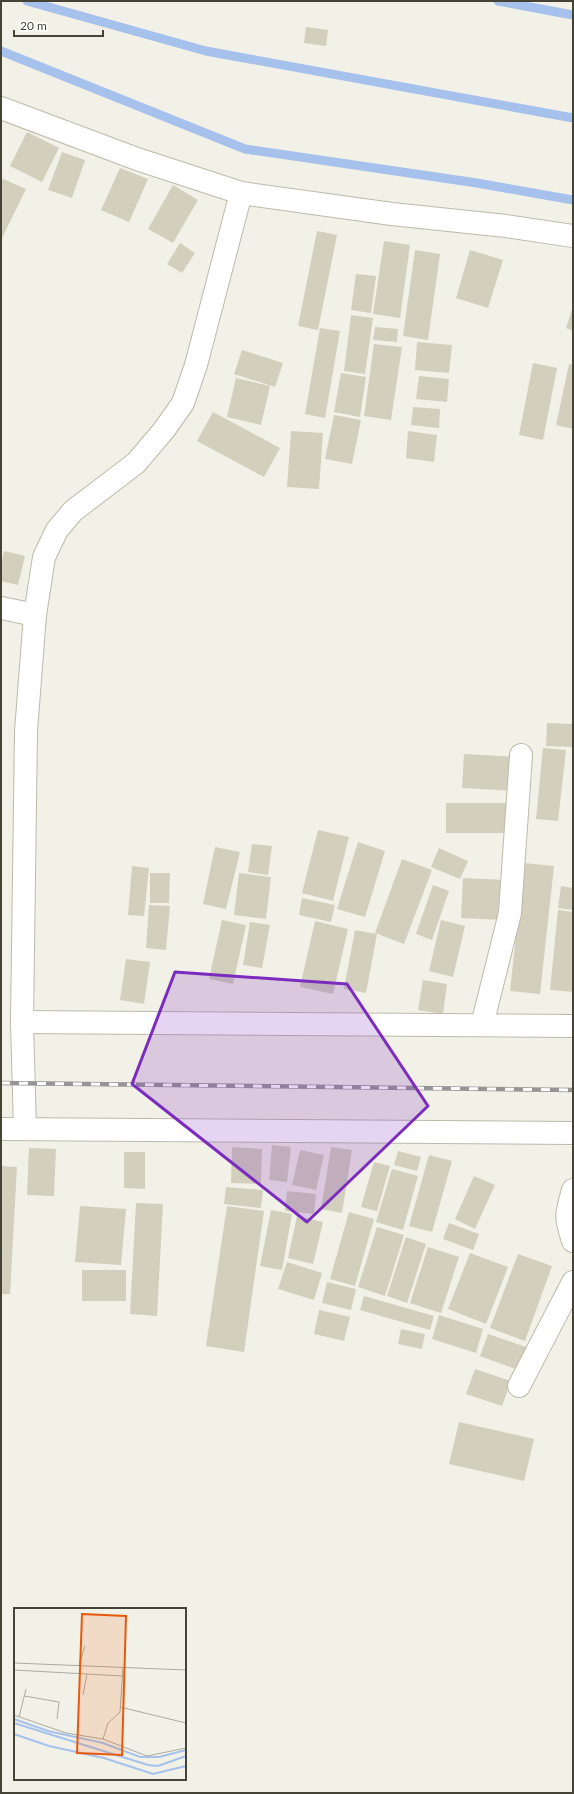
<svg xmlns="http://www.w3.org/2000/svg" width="574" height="1794" font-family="Lato,sans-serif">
<rect width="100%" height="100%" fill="#f2f1e7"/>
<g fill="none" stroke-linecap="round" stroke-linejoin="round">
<g stroke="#a6c1ec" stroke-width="9">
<polyline points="27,1 206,51 573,118"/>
<polyline points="498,1 573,15"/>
<polyline points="1,51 245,149 477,183 573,200"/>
</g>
</g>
<g fill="#d3cfbd">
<polygon points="306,27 328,30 326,46 304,43"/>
<polygon points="27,132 59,148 42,182 10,166"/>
<polygon points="62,152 85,160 72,198 48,190"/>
<polygon points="120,168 148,179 129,222 101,210"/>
<polygon points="1,178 26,189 1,240"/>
<polygon points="173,185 198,200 173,243 148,229"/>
<polygon points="317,231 337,235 318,330 298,326"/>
<polygon points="384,241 410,245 400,318 373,314"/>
<polygon points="180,243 195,253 182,273 167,264"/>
<polygon points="415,250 440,254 428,340 403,336"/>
<polygon points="470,250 503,260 488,308 456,298"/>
<polygon points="356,274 376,276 371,313 351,310"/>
<polygon points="573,306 573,331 566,328"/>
<polygon points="351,315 373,318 365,374 344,371"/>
<polygon points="375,327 398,329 397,342 373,340"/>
<polygon points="320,328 340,331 325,418 305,414"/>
<polygon points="417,342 452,345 449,373 415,370"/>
<polygon points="374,344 402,347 391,420 364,416"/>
<polygon points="242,350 283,363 275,387 234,374"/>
<polygon points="533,363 557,368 543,440 519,435"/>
<polygon points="569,364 573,365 573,429 556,425"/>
<polygon points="341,373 366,377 360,417 334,412"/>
<polygon points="419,376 449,379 447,402 416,399"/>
<polygon points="236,378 270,386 261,425 227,417"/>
<polygon points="413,407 440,409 439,428 411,425"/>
<polygon points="213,412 280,448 264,477 197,441"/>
<polygon points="334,415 361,420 352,464 325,459"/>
<polygon points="291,431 323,433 319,489 287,487"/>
<polygon points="408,431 437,435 434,462 406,458"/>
<polygon points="4,551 25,556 18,585 1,581 1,566"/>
<polygon points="547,723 573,724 573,747 546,746"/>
<polygon points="543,748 566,750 558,821 536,819"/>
<polygon points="464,754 517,757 515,791 462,788"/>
<rect x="446" y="803" width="66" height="30"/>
<polygon points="318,830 349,837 333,901 302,893"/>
<polygon points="358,842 385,851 365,917 337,909"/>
<polygon points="252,844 272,846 268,875 248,872"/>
<polygon points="215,847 240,852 226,909 203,904"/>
<polygon points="439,848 468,861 460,879 431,867"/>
<polygon points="402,859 432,870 404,944 375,933"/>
<polygon points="524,863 554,866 540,994 510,991"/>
<polygon points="132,866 149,868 144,916 128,915"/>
<polygon points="150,873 170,873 169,903 150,903"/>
<polygon points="239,873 271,877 266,919 234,915"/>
<polygon points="463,878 505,880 503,920 461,918"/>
<polygon points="433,885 449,891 432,940 416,934"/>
<polygon points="561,886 573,888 573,910 558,908"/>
<polygon points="302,898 335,905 331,922 299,915"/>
<polygon points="149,905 170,906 166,950 146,948"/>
<polygon points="558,910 573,912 573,992 550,990"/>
<polygon points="222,920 246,925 233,984 209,979"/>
<polygon points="441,920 465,926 453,977 429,971"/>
<polygon points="315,921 348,929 333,994 300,987"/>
<polygon points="250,922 270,925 262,968 243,965"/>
<polygon points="355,930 377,934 366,993 344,989"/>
<polygon points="126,959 150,962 144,1004 120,1000"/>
<polygon points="423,980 447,984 443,1014 418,1010"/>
<polygon points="272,1145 291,1147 287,1182 269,1180"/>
<polygon points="232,1147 262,1149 261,1184 231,1183"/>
<polygon points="331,1147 352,1150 342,1213 321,1209"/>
<polygon points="29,1148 56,1149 54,1196 27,1195"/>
<polygon points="300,1150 324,1155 316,1190 292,1185"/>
<polygon points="398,1151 421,1157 417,1171 394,1165"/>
<polygon points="124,1152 145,1152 145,1189 124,1188"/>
<polygon points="429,1155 452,1161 432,1232 409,1226"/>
<polygon points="374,1162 390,1166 377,1211 361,1207"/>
<polygon points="1,1166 17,1167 10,1294 1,1294"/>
<polygon points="392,1169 418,1176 403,1230 376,1222"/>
<polygon points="474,1176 495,1185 475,1229 455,1219"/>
<polygon points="226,1187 263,1190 261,1208 224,1204"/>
<polygon points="287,1191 316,1194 314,1214 285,1211"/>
<polygon points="136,1203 163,1204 157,1316 130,1314"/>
<polygon points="80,1206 126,1209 121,1265 75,1262"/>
<polygon points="227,1206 264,1211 244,1352 206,1346"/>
<polygon points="271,1210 292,1214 282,1270 260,1266"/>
<polygon points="349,1212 374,1219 355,1286 330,1279"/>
<polygon points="297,1216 323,1222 313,1264 288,1258"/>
<polygon points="449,1223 479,1234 473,1250 443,1239"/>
<polygon points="377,1227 404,1235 385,1296 358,1287"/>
<polygon points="406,1237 426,1244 407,1303 387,1296"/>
<polygon points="428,1247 459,1257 441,1313 410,1303"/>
<polygon points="470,1253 508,1267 486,1324 448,1309"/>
<polygon points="518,1254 552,1266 525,1341 490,1328"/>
<polygon points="287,1262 322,1273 314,1300 278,1289"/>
<rect x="82" y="1270" width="44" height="31"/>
<polygon points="327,1282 356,1289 351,1310 322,1303"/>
<polygon points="364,1296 434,1316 430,1330 360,1310"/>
<polygon points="319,1310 350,1317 344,1341 314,1334"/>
<polygon points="439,1315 483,1329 476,1353 432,1339"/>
<polygon points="401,1329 425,1334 422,1349 398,1344"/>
<polygon points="488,1334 529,1348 521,1371 480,1356"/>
<polygon points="475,1369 511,1381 502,1406 466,1394"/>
<polygon points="459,1422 534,1439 524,1481 449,1464"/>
</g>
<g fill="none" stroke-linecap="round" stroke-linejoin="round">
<defs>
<g id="minor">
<polyline points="1,108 137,159 241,193 392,214 506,226 573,236"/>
<polyline points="1,608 35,615"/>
<polyline points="22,1022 573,1026"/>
<polyline points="482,1025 510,913 521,755"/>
<polyline points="1,1129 573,1133"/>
<polyline points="25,1129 22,1022 26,731 35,615 44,557 57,530 73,511 136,463 164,430 183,403 196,365 241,193"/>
<path d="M573,1190C566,1214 565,1217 573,1241"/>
<polyline points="519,1386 573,1282"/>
</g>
</defs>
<use href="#minor" stroke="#bdbaaa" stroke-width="24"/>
<use href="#minor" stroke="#fff" stroke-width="22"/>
<defs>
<polyline id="rail" points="1,1083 573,1090"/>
</defs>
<use href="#rail" stroke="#959595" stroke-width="4.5"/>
<use href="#rail" stroke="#fff" stroke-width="3" stroke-dasharray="9" stroke-linecap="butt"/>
</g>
<path fill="#7b2cbf" fill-opacity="0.2" stroke="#7b2cbf" stroke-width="3" stroke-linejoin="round" d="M175,972L347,984L428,1106L307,1222L132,1084Z"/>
<g transform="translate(14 1608)">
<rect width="172" height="172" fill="#f2f1e7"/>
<path fill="none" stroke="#a6c1ec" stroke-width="2" d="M0,111L34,123L89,135L126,149H145L172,142M0,115L134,157L144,158L172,148M0,126L35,138L90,150L139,166L172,158"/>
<path fill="none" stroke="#adaba0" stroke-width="1" d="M0,55L172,62M65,57L71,38M0,62L109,68M69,87L73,66M10,88L45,94L43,111M106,99L172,115M0,107L52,125L89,131L133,148L172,140M5,109L12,81M89,131L94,115L106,104L109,59"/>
<path fill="#e8590c" fill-opacity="0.15" stroke="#e8590c" stroke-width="2" d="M68,6L112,8L108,147L63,145Z"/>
<rect width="172" height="172" fill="none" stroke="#454236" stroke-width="2"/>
</g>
<rect width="574" height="1794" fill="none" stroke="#454236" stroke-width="4"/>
<path d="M14 30v6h89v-6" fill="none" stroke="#454236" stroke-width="2"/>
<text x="20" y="30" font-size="12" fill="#454236" stroke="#ffffff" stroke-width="3" paint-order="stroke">20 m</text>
</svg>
